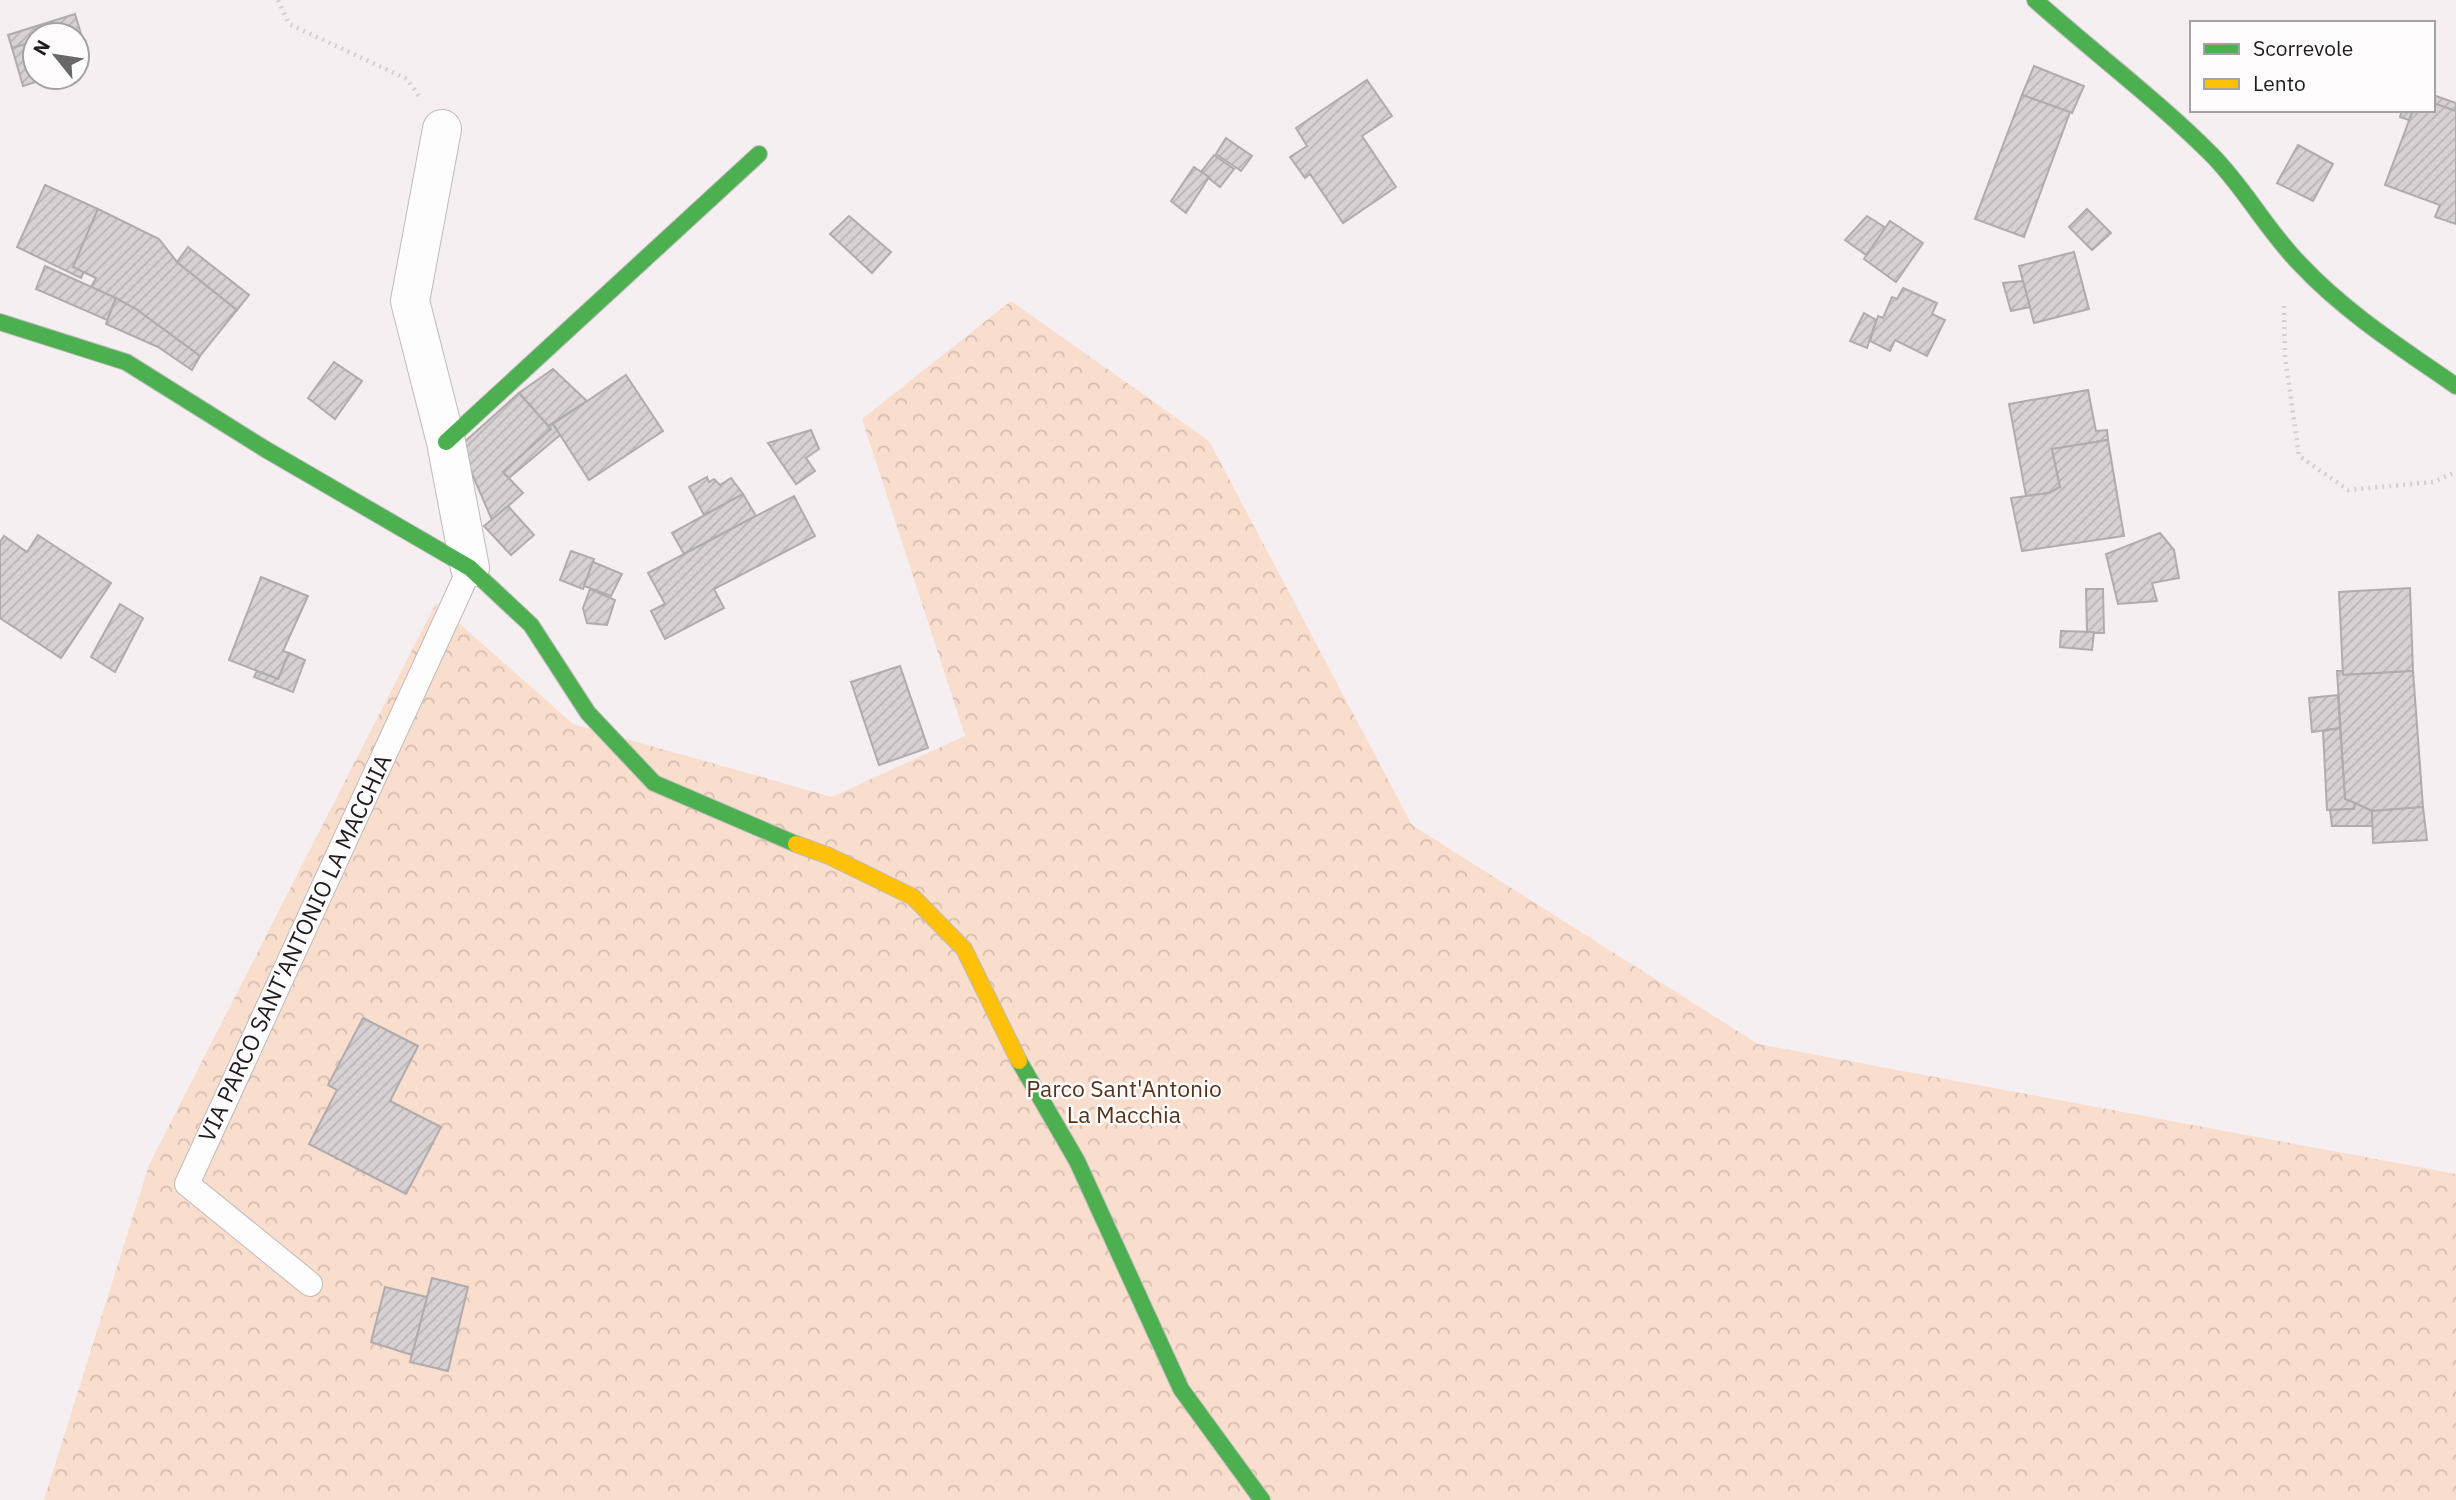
<svg xmlns="http://www.w3.org/2000/svg" width="2456" height="1500" font-family="'IBM Plex Sans',sans-serif">
<defs>
<pattern id="park-crowns" width="20" height="18" patternUnits="userSpaceOnUse" patternTransform="scale(1.75)"><rect width="20" height="18" fill="#f9ddcd"/><path d="M2 6a3 3 0 1 1 6 0M12 15a3 3 0 1 1 6 0" fill="none" stroke="#d5bdb0"/></pattern>
<pattern id="building-hatch" width="6" height="6" patternUnits="userSpaceOnUse" patternTransform="scale(1.75)"><rect width="6" height="6" fill="#d7d1d3"/><path d="M-1 1l2-2M0 6l6-6M5 7l2-2" fill="none" stroke="#b8b3b5"/></pattern>
</defs>
<rect width="100%" height="100%" fill="#f5eff2"/>
<polygon fill="url(#park-crowns)" points="1011,301 1209,441 1412,825 1758,1044 2456,1174 2456,1500 44,1500 149,1165 436,603 573,724 832,797 965,736 862,419"/>
<g fill="url(#building-hatch)" stroke="#b0abac" stroke-width="2">
<polygon points="75,14 88,57 77,60 77,35 60,33 35,35 35,41 12,48 8,35"/>
<polygon points="35,41 35,77 51,77 23,86 12,48"/>
<polygon points="2034,66 2084,86 2072,113 2022,95"/>
<polygon points="1367,80 1392,116 1362,136 1396,187 1343,223 1310,174 1305,178 1290,157 1307,146 1296,128"/>
<polygon points="2022,95 2070,112 2024,237 1975,219"/>
<polygon points="2433,95 2456,103 2456,111 2433,103"/>
<polygon points="2433,103 2456,111 2456,224 2435,217 2440,205 2385,185 2413,110 2433,110"/>
<polygon points="2402,110 2413,110 2409,120 2400,117"/>
<polygon points="1226,138 1252,156 1241,171 1216,154"/>
<polygon points="2298,145 2333,164 2313,201 2277,183"/>
<polygon points="1214,155 1234,169 1220,187 1201,172"/>
<polygon points="1194,167 1209,177 1186,213 1171,201"/>
<polygon points="45,185 98,209 73,267 84,272 81,278 17,247"/>
<polygon points="98,209 159,239 177,262 237,310 200,356 136,309 91,287 96,278 73,267"/>
<polygon points="2087,209 2111,233 2092,250 2069,227"/>
<polygon points="849,216 891,252 872,273 830,234"/>
<polygon points="1867,216 1886,228 1866,255 1845,240"/>
<polygon points="1890,221 1923,243 1896,282 1864,259"/>
<polygon points="188,247 249,295 237,310 177,262"/>
<polygon points="2074,252 2089,309 2034,323 2019,266"/>
<polygon points="45,266 116,298 107,320 36,289"/>
<polygon points="2023,281 2030,307 2011,311 2003,283"/>
<polygon points="1903,288 1937,303 1932,314 1945,320 1927,356 1895,340 1890,351 1870,341 1878,316 1883,318 1892,297 1897,299"/>
<polygon points="116,298 136,309 200,356 192,370 158,347 106,324"/>
<polygon points="1864,313 1876,320 1867,348 1850,341"/>
<polygon points="334,362 362,381 335,419 308,398"/>
<polygon points="553,369 587,401 548,426 519,393"/>
<polygon points="626,375 663,431 589,480 553,424"/>
<polygon points="2088,390 2096,431 2107,430 2108,440 2052,449 2060,487 2049,493 2026,496 2009,404"/>
<polygon points="519,393 551,429 503,472 523,493 492,520 460,446"/>
<polygon points="553,424 560,435 509,478 503,472 551,429 548,426"/>
<polygon points="811,430 819,449 806,458 815,471 796,484 768,443"/>
<polygon points="2108,440 2124,536 2022,551 2011,498 2049,493 2060,487 2052,449"/>
<polygon points="707,477 709,482 714,479 720,485 731,478 743,494 704,515 689,487"/>
<polygon points="743,494 756,516 684,554 672,533"/>
<polygon points="794,496 815,536 714,589 724,608 665,639 651,611 665,604 648,573"/>
<polygon points="508,506 534,535 511,555 484,526"/>
<polygon points="2160,533 2174,550 2179,578 2152,583 2157,601 2118,604 2106,554"/>
<polygon points="38,535 111,583 61,658 0,618 0,542 4,536 27,552"/>
<polygon points="571,551 594,559 583,589 560,580"/>
<polygon points="593,562 622,574 611,596 584,586"/>
<polygon points="261,577 308,596 283,651 289,653 278,679 229,660"/>
<polygon points="2410,588 2413,671 2343,675 2339,592"/>
<polygon points="590,589 615,600 607,625 587,623 583,608"/>
<polygon points="2086,589 2103,589 2104,633 2087,633"/>
<polygon points="120,604 143,618 115,672 91,657"/>
<polygon points="2061,631 2094,632 2092,650 2060,647"/>
<polygon points="289,653 305,660 293,692 254,677 257,671 278,679"/>
<polygon points="900,666 928,748 879,765 851,682"/>
<polygon points="2337,671 2343,671 2343,675 2413,671 2423,807 2372,811 2345,799"/>
<polygon points="2338,695 2340,728 2312,732 2309,698"/>
<polygon points="2340,728 2345,799 2355,803 2354,809 2327,810 2323,731"/>
<polygon points="2355,803 2372,811 2373,826 2332,826 2330,810 2354,809"/>
<polygon points="2423,807 2427,840 2373,843 2372,811"/>
<polygon points="363,1018 418,1046 390,1101 441,1127 406,1194 309,1144 337,1090 328,1085"/>
<polygon points="432,1278 468,1287 448,1371 410,1362"/>
<polygon points="385,1287 427,1297 412,1355 371,1342"/>
</g>
<g fill="none" stroke-linecap="round" stroke-linejoin="round">
<defs>
<polyline id="lane" points="310,1284 187,1184 470,568"/>
<polyline id="street" points="442,129 410,301 446,442 470,568"/>
<g id="fast">
<path d="M2035,0C2093,52 2156,99 2211,154C2245,188 2267,231 2301,265C2346,313 2403,349 2456,386"/>
<polyline points="0,322 126,362 265,449 470,568 531,625 588,713 654,783 796,844"/>
<polyline points="446,442 759,154"/>
<polyline points="1019,1061 1077,1161 1181,1389 1262,1500"/>
</g>
<polyline id="slow" points="796,844 829,856 913,897 964,949 1019,1061"/>
</defs>
<use href="#lane" stroke="#bfbbbd" stroke-width="26"/>
<use href="#street" stroke="#bfbbbd" stroke-width="40"/>
<use href="#fast" stroke="#bfbbbd" stroke-width="18"/>
<use href="#slow" stroke="#bfbbbd" stroke-width="18"/>
<g stroke="#d2d0d1" stroke-width="4.5" stroke-dasharray="2 5" stroke-linecap="butt">
<polyline points="278,0 289,24 407,79 419,96"/>
<polyline points="2284,306 2285,356 2299,456 2348,490 2433,482 2456,472"/>
</g>
<use href="#lane" stroke="#fefdfd" stroke-width="24"/>
<use href="#street" stroke="#fefdfd" stroke-width="38"/>
<use href="#fast" stroke="#4caf50" stroke-width="16"/>
<use href="#slow" stroke="#ffc107" stroke-width="16"/>
</g>
<g text-anchor="middle" stroke-width="5" stroke-linejoin="round" paint-order="stroke">
<g font-size="23" fill="#201c1e" stroke="#fefcfd">
<text transform="translate(295 948) rotate(-65)" y="8">VIA PARCO SANT'ANTONIO LA MACCHIA</text>
</g>
<g font-size="23" fill="#56341b" stroke="#fefcfd">
<text x="1124" y="1097">Parco Sant'Antonio<tspan x="1124" dy="26">La Macchia</tspan></text>
</g>
</g>
<rect x="2190" y="21" width="245" height="91" fill="#fefcfd" stroke="#a5a2a4" stroke-width="2"/>
<rect x="2204" y="44" width="35" height="10" fill="#4caf50" stroke="#a5a2a4" stroke-width="2"/>
<text x="2253" y="56" font-size="21" fill="#201c1e">Scorrevole</text>
<rect x="2204" y="79" width="35" height="10" fill="#ffc107" stroke="#a5a2a4" stroke-width="2"/>
<text x="2253" y="91" font-size="21" fill="#201c1e">Lento</text>
<g transform="translate(56 56) rotate(300)"><circle r="33" fill="#fefcfd" stroke="#a5a2a4" stroke-width="2"/>
<path d="M0-5L12 26L0 18L-12 26Z" fill="#6b6668"/>
<text y="-10" font-size="19" font-weight="bold" text-anchor="middle" fill="#201c1e">N</text>
</g>
</svg>
